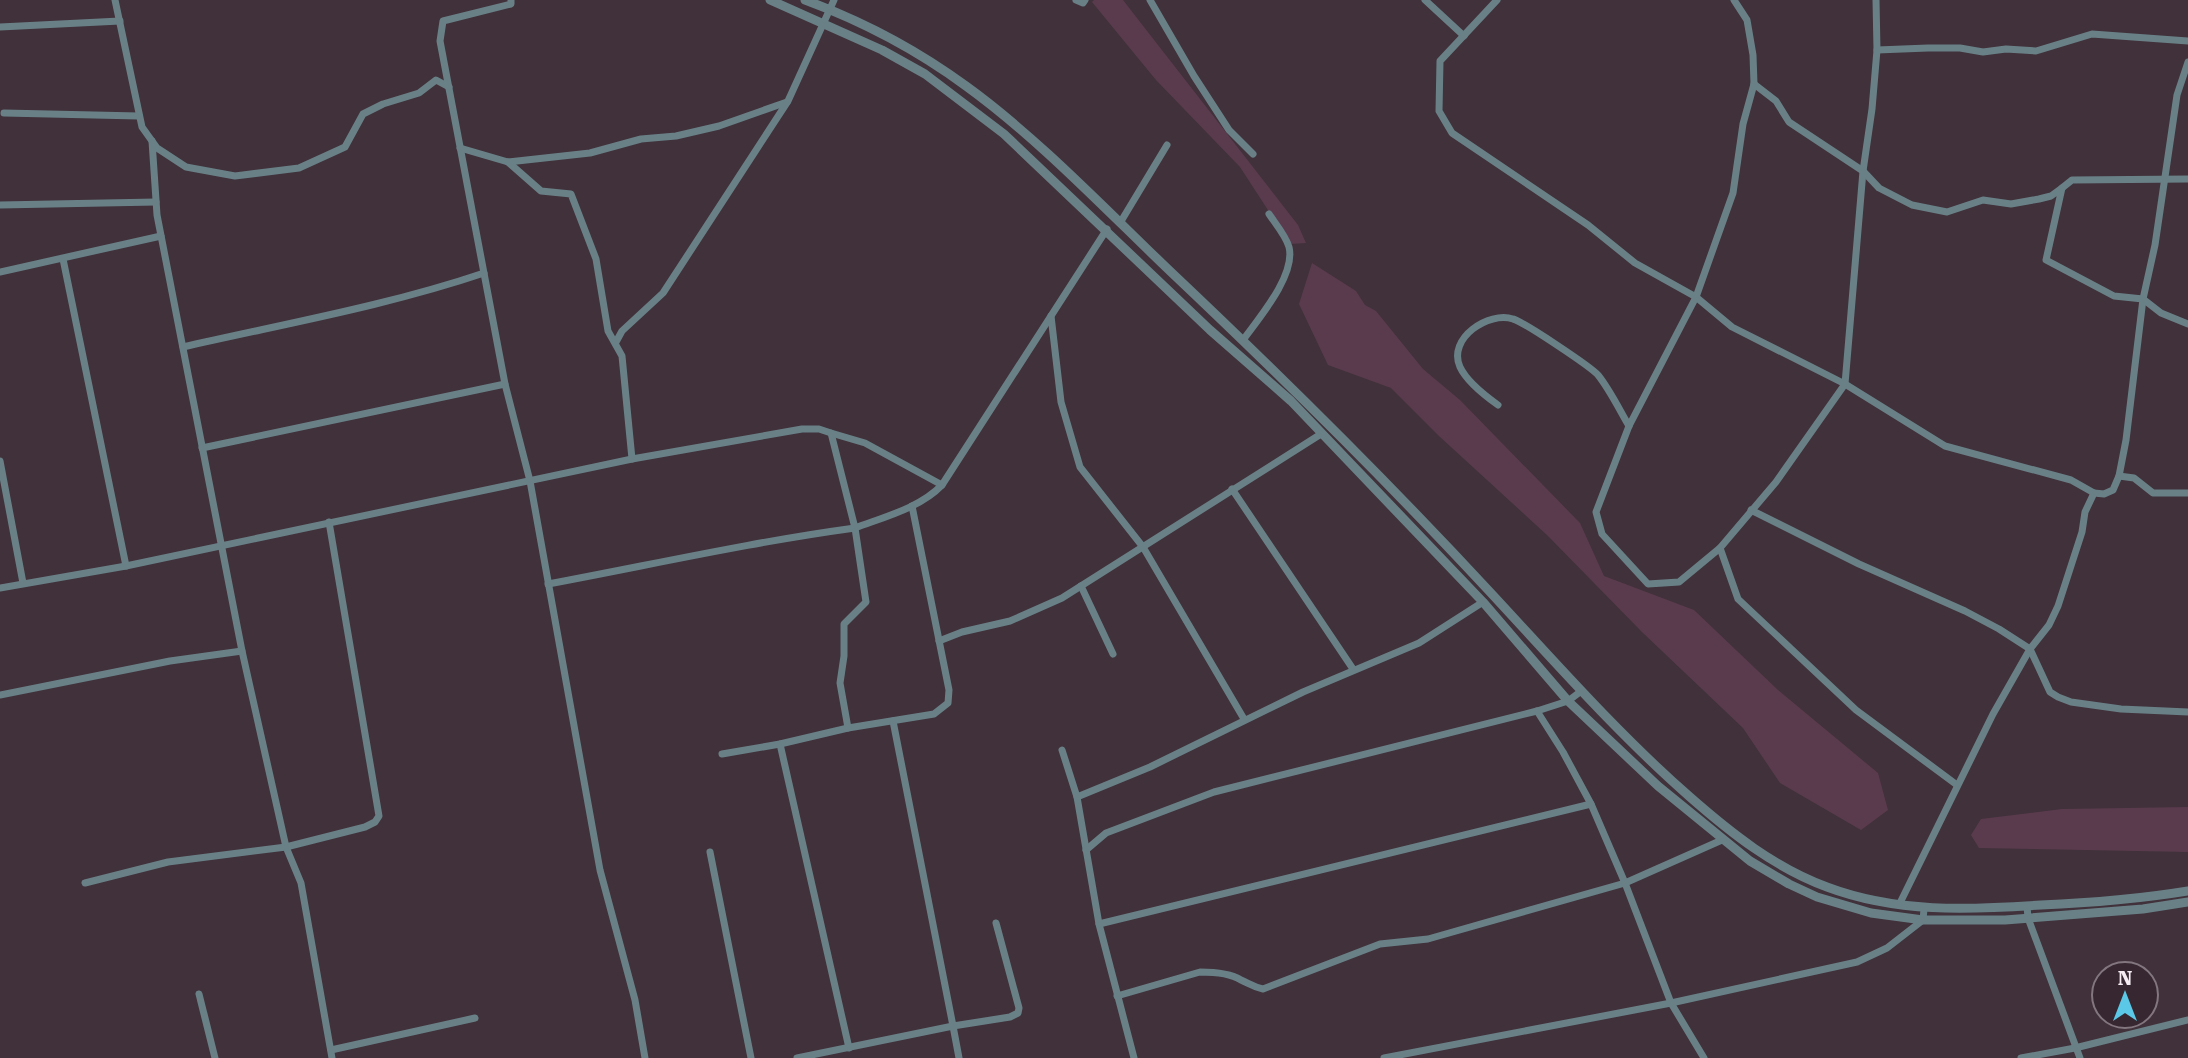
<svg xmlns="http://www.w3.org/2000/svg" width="2188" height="1058" font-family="'Roboto Serif',serif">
<rect width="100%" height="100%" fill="#40313a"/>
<g fill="#5a3b4e">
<polygon points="1094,0 1123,0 1298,225 1306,243 1290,244 1240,167 1156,80 1092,2"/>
<polygon points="1312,263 1356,291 1365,305 1376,311 1423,369 1460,400 1580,523 1604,576 1694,610 1778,690 1878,773 1888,810 1861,830 1780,783 1743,728 1642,632 1547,535 1439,436 1391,388 1328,365 1299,304"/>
<polygon points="2188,807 2188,852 1979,848 1971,835 1981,819 2062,809"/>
</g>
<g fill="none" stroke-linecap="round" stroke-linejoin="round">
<g stroke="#698087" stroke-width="7">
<polyline points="115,0 142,127 157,148 186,167 235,176 299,168 345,147 363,114 383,104 419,93 436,80 449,87"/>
<polyline points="511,0 511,4 443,21 440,41 505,384 530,481 600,870 635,1000 645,1058"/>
<polyline points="1076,0 1083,3 1085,0"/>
<polyline points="1150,0 1194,76 1229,130 1253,154"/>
<polyline points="1425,0 1464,36"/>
<polyline points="1497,0 1440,61 1439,111 1452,133 1588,225 1635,263 1696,297 1732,327 1845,384 1945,446 2071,480 2094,493"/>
<polyline points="1734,0 1747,20 1753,55 1754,84 1743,124 1733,193 1696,297 1629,426 1596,512 1602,534 1648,584 1679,582 1720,548 1776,482 1845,384 1863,171 1872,109 1877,50 1876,0"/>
<polyline points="0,27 120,21"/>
<polyline points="1877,50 1928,48 1960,48 1983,52 2006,49 2036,51 2092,34 2188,41"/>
<polyline points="1754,84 1776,101 1789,122 1863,171 1879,188 1912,205 1947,212 1983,200 2011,204 2039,199 2051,196 2062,188 2046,260 2114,296 2143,299 2161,313 2188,324"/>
<polyline points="4,113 139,116"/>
<polyline points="152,141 157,215 242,651 286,847 301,883 332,1058"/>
<polyline points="460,148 508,162 590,153 641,139 676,136 719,126 787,102"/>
<polyline points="508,162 541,191 571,194 596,259 608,331 622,356 632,459"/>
<polyline points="2062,188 2072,180 2188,179"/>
<polyline points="0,205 156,202"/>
<polyline points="1120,223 1167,145"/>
<polyline points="63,259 126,566"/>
<polyline points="0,272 161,236"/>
<polyline points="1051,316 1061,402 1080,467 1143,547 1244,719"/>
<path d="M1243,340C1259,318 1296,275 1289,247C1286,236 1275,223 1269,214"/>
<polyline points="616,342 622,331 663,293 788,101 834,0"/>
<path d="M183,347C283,324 386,306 484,273"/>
<path d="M1498,405C1484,395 1467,382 1460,367C1447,338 1489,311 1513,319C1524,322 1591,367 1598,375C1610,390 1619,409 1629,426"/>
<polyline points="831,433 865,443 942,485"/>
<polyline points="202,448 505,384"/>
<polyline points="0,461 23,583"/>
<polyline points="2119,476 2134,478 2153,493 2188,493"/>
<polyline points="1232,489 1353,669"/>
<polyline points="1751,510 1859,564 1965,611 1999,629 2030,649 2050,692 2058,697 2071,702 2121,709 2188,712"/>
<polyline points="1720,548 1738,599 1856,710 1957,785"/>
<path d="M548,584C650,565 752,542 855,528L866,602L844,624V656L840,683L848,728"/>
<polyline points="1081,586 1113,654"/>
<path d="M0,588L126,566L632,459L802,429H819L831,433L855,528C884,517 920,508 942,485L1107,229"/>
<polyline points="939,641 962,632 1010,621 1062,598 1321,434"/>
<polyline points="0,695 170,661 242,651"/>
<polyline points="1537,711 1563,752 1591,804 1625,883 1671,1003 1704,1058"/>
<polyline points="893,721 953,1026 1010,1017 1018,1013 1019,1008 996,923"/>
<polyline points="780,744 849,1048"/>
<polyline points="1062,750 1077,797 1099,924 1134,1058"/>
<polyline points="722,754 780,744 848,728 934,714 948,703 949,690 912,506"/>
<polyline points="1077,797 1150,767 1303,692 1419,643 1483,602"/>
<polyline points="1086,850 1106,833 1214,792 1537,711 1568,701 1580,692"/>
<polyline points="710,852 751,1058"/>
<polyline points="85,883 168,862 286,847 365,827 375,822 379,816 329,522"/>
<polyline points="1899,905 1993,714 2030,649 2049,625 2058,606 2082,532 2085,512 2094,493 2104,494 2113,490 2119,476 2126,440 2143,299 2155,245 2177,95 2188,62"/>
<polyline points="2027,906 2028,918 2080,1058"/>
<polyline points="1099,924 1591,804"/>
<polyline points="199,994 215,1058"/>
<path d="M1117,996L1200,972C1214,972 1230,973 1241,980C1250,984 1253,987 1263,989L1380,944L1428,939L1625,883L1722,840"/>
<polyline points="331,1050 475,1018"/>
<polyline points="797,1058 953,1026 959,1058"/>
<polyline points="1384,1058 1671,1003 1857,962 1887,948 1923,920 1924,909"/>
<polyline points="2021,1058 2075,1048 2188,1020"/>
</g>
<g stroke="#698087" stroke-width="9">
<polyline points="770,0 882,50 925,74 1004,134 1210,330 1291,401 1483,602 1568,701 1658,786 1750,861 1789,884 1817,897 1871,913 1923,920 2005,920 2143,909 2188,902"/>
<path d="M805,0C862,21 917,50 966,86C1038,138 1107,211 1171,272C1281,376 1388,482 1490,592C1555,662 1618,734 1690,797C1731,833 1775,868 1827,887C1896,913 1968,910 2041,905C2091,903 2139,899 2188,891"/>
</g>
</g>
<g transform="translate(2125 995)"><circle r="33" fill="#362730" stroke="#83767e" stroke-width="2"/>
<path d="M0-5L12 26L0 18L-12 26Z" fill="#5ac8e6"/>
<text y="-10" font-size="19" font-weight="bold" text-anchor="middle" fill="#f6ecf2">N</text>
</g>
</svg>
